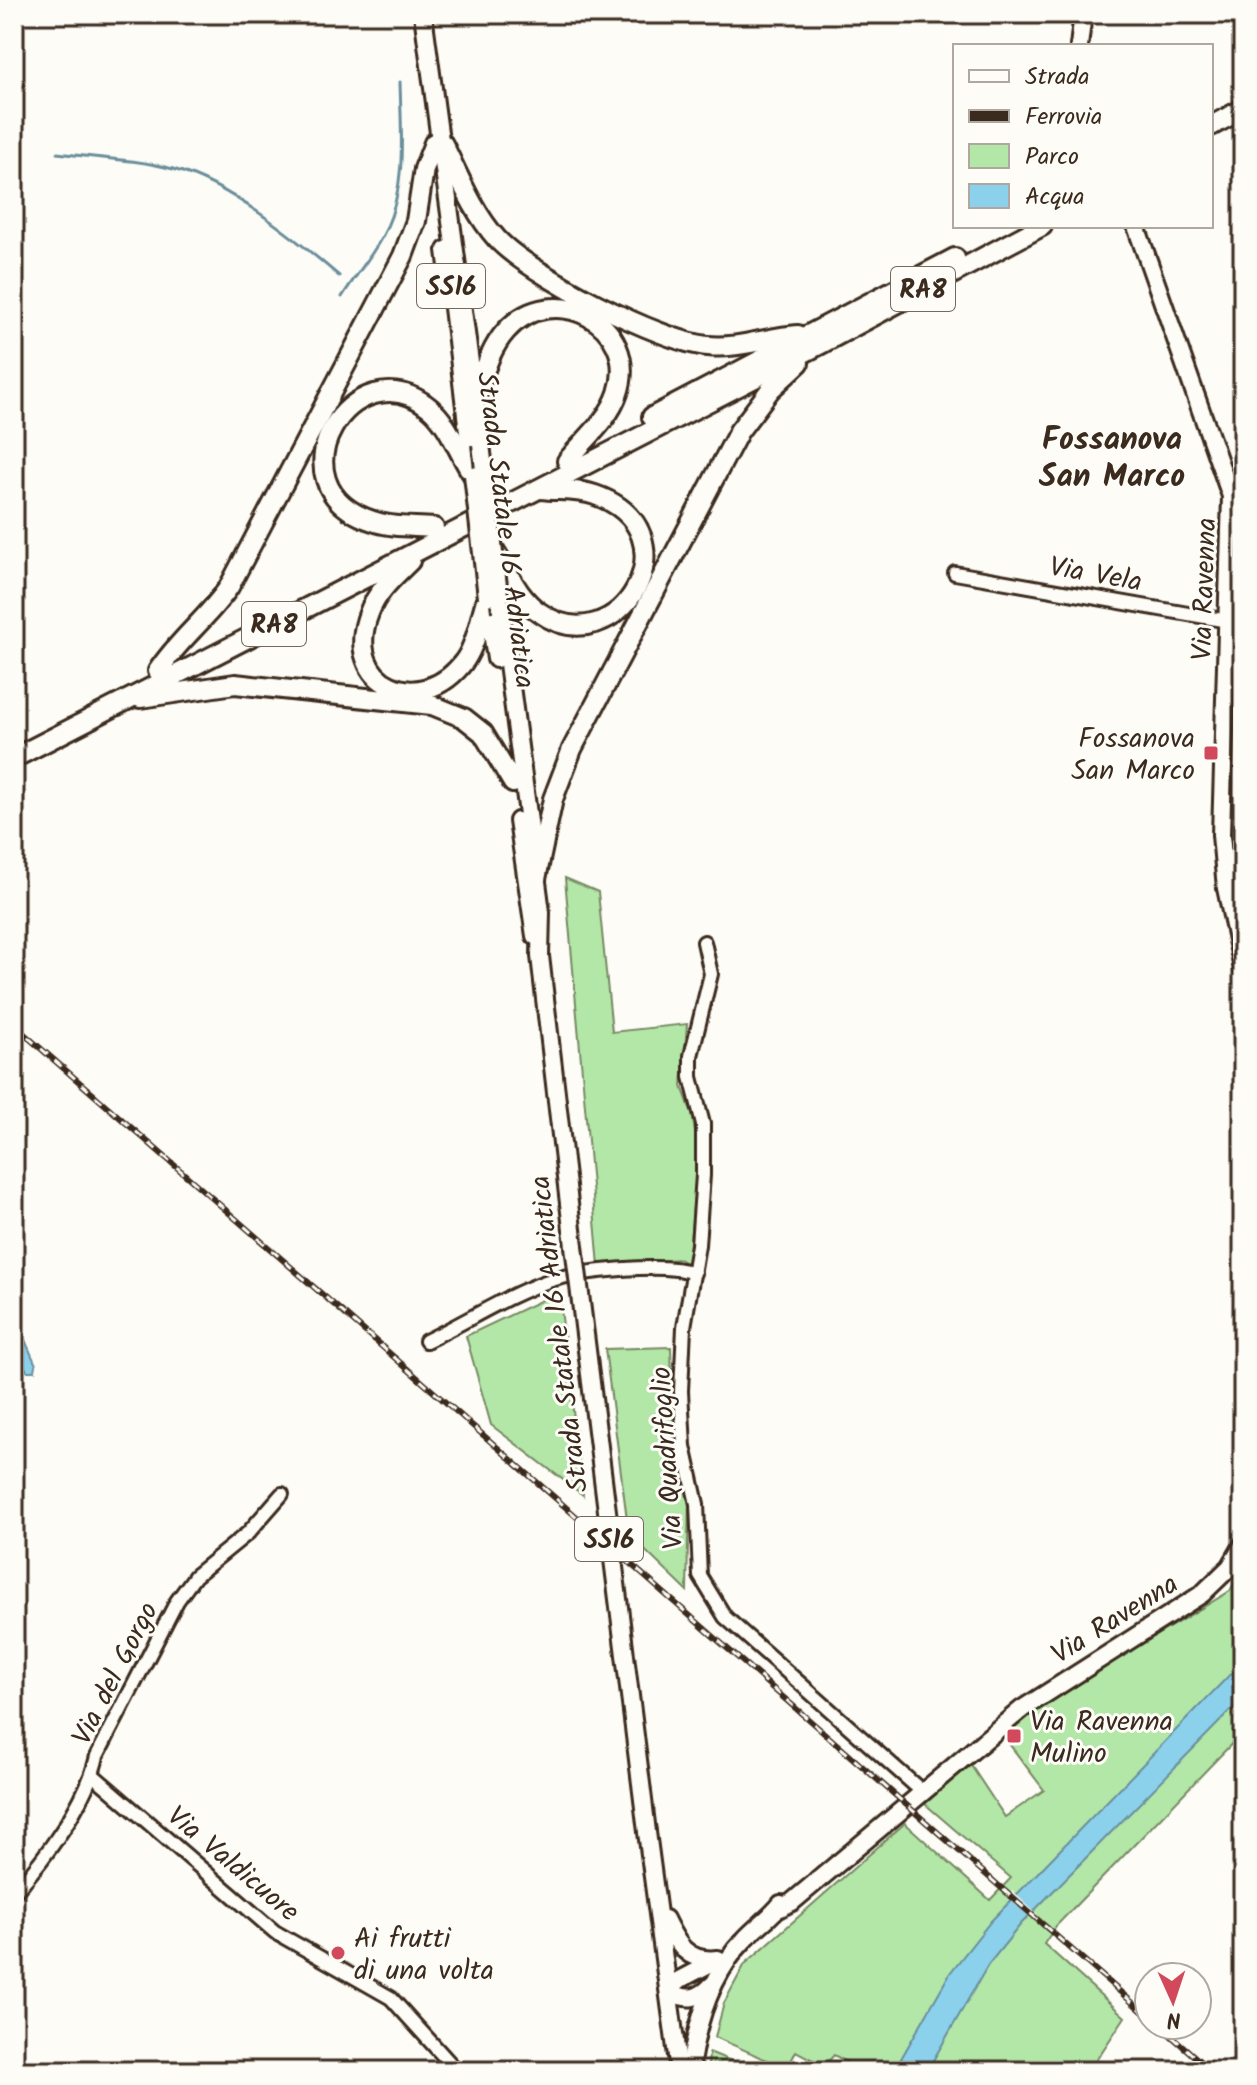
<svg xmlns="http://www.w3.org/2000/svg" width="1257" height="2085" font-family="Kalam,sans-serif">
<rect width="100%" height="100%" fill="#fdfcf7"/>
<filter id="ink" filterUnits="userSpaceOnUse"><feTurbulence type="fractalNoise" baseFrequency=".0125" numOctaves="2"/><feDisplacementMap in="SourceGraphic" scale="16" xChannelSelector="R" yChannelSelector="G"/><feConvolveMatrix kernelMatrix="1 2 1 2 8 2 1 2 1" color-interpolation-filters="sRGB"/></filter>
<g filter="url(#ink)">
<g fill="#b3e7a8" stroke="#778863" stroke-width="2">
<polygon points="565,878 598,892 612,1032 687,1024 682,1086 692,1114 698,1151 688,1264 679,1259 599,1266"/>
<polygon points="559,1292 583,1495 491,1425 466,1336"/>
<polygon points="671,1347 674,1449 689,1498 687,1591 629,1535 605,1349"/>
<polygon points="1243,1568 1243,1648 1233,1658 1243,1651 1243,1732 1056,1926 1044,1944 1125,2017 1089,2071 853,2071 854,2066 834,2055 824,2066 796,2051 787,2069 715,2037 724,2003 745,1964 905,1823 990,1900 1011,1878 925,1804 970,1764 1005,1817 1044,1790 1004,1737 1027,1713 1230,1591"/>
<polygon points="709,2052 756,2071 708,2071"/>
</g>
<g fill="#8bd1ec" stroke="#6b8e9a" stroke-width="2">
<polygon points="14,1315 36,1365 35,1371 27,1371 14,1348"/>
<polygon points="1243,1661 1243,1698 1021,1924 988,1965 927,2071 894,2071 950,1973 991,1921"/>
</g>
<polygon fill="#fdfcf7" points="1012,1891 1037,1914 1032,1919 1007,1897"/>
<g fill="none" stroke-linecap="round" stroke-linejoin="round">
<g stroke="#6b8e9a" stroke-width="3">
<path d="M57,153C95,158 135,159 173,169C229,184 295,238 339,276"/>
<path d="M342,297C356,274 375,253 386,229C407,183 401,131 400,82"/>
</g>
<defs>
<g id="minor">
<polyline points="955,573 1228,621"/>
<polyline points="704,942 711,974 691,1056 691,1077 703,1124 703,1175 698,1245 684,1327 681,1391 684,1446 697,1504 700,1576 725,1617 917,1787"/>
<path d="M426,1341C466,1322 506,1296 548,1281C579,1271 664,1262 694,1273"/>
<polyline points="93,1775 275,1932 391,1998 457,2071"/>
<path d="M14,1893C45,1858 87,1802 97,1756L177,1601L195,1576L248,1533L282,1494"/>
</g>
<g id="major">
<polyline points="423,14 481,444"/>
<polyline points="1079,46 1083,14"/>
<polyline points="1136,226 1231,496 1221,835 1226,888 1243,968"/>
<polyline points="446,250 473,473"/>
<polyline points="487,599 496,659"/>
<polyline points="501,611 541,912 540,956 574,1246"/>
<polyline points="518,821 535,936"/>
<polyline points="647,1832 679,2071"/>
<polyline points="776,1910 792,1902 1022,1709 1202,1594 1230,1567 1243,1545"/>
<path d="M665,1919C677,1944 687,1963 718,1959"/>
<polyline points="669,1991 679,1980 715,1961"/>
<path d="M669,1991C687,2001 698,2000 712,1985"/>
<path d="M690,2071C696,2024 711,1974 745,1939C756,1927 771,1917 781,1904"/>
</g>
<g id="highway">
<polyline points="1211,126 1243,109"/>
<path d="M443,144C459,176 473,212 497,239C529,274 660,342 708,346C739,349 768,337 798,335"/>
<path d="M476,397C484,374 489,350 506,331C553,278 641,324 618,393C609,420 585,439 567,461"/>
<polyline points="652,417 955,258"/>
<path d="M434,528C414,526 392,528 373,521C266,486 354,345 430,408C450,425 458,453 473,475"/>
<path d="M493,548C508,570 516,596 539,612C619,669 699,531 595,495C578,489 559,491 541,489"/>
<path d="M410,561C394,577 377,591 369,613C341,685 422,720 465,660C477,642 480,618 487,597"/>
<path d="M158,671C178,640 208,618 229,587L403,256L416,221L424,169L434,143"/>
<polyline points="140,698 235,684 432,705 464,718 483,733 513,783"/>
<polyline points="14,758 821,344 1042,226"/>
<polyline points="536,879 553,799 572,749 739,431 770,390 799,363"/>
</g>
</defs>
<use href="#minor" stroke="#3b2a1e" stroke-width="18"/>
<use href="#major" stroke="#3b2a1e" stroke-width="22"/>
<use href="#highway" stroke="#3b2a1e" stroke-width="24"/>
<use href="#minor" stroke="#fdfcf7" stroke-width="12"/>
<use href="#major" stroke="#fdfcf7" stroke-width="16"/>
<use href="#highway" stroke="#fdfcf7" stroke-width="18"/>
<defs>
<g id="rail">
<polyline points="14,1025 1149,2017"/>
<polyline points="1159,2025 1211,2071"/>
</g>
</defs>
<use href="#rail" stroke="#3b2a1e" stroke-width="6"/>
<use href="#rail" stroke="#fdfcf7" stroke-width="3" stroke-dasharray="9" stroke-linecap="butt"/>
<defs>
<g id="major-bridge">
<polyline points="481,444 501,611"/>
<polyline points="473,475 487,597"/>
<polyline points="574,1246 647,1832"/>
</g>
</defs>
<use href="#major-bridge" stroke="#3b2a1e" stroke-width="22" stroke-linecap="butt"/>
<use href="#major-bridge" stroke="#fdfcf7" stroke-width="16"/>
</g>
</g>
<g fill="#d1495b" stroke="#fdfcf7" stroke-width="3">
<rect x="1203" y="745" width="16" height="16" rx="4"/>
<rect x="1006" y="1728" width="16" height="16" rx="4"/>
<circle cx="338" cy="1953" r="8"/>
</g>
<g text-anchor="middle" stroke-width="6" stroke-linejoin="round" paint-order="stroke">
<g fill="#fdfcf7" stroke="#75695f" stroke-width="2">
<rect x="417" y="264" width="68" height="44" rx="6"/>
<rect x="891" y="267" width="64" height="44" rx="6"/>
<rect x="242" y="602" width="64" height="44" rx="6"/>
<rect x="575" y="1517" width="68" height="44" rx="6"/>
</g>
<g font-size="26" font-weight="bold" fill="#3b2a1e">
<text x="451" y="295">SS16</text>
<text x="923" y="298">RA8</text>
<text x="274" y="633">RA8</text>
<text x="609" y="1548">SS16</text>
</g>
<g font-size="28" fill="#3b2a1e" stroke="#fdfcf7">
<text transform="translate(507 530) rotate(83)" y="10">Strada Statale 16 Adriatica</text>
<text transform="translate(1096 573) rotate(10)" y="10">Via Vela</text>
<text transform="translate(1203 589) rotate(-88)" y="10">Via Ravenna</text>
<text transform="translate(558 1334) rotate(-97)" y="10">Strada Statale 16 Adriatica</text>
<text transform="translate(666 1458) rotate(-94)" y="10">Via Quadrifoglio</text>
<text transform="translate(1114 1618) rotate(-32)" y="10">Via Ravenna</text>
<text transform="translate(114 1673) rotate(-63)" y="10">Via del Gorgo</text>
<text transform="translate(234 1863) rotate(40)" y="10">Via Valdicuore</text>
</g>
<g font-size="28" fill="#3b2a1e" stroke="#fdfcf7" text-anchor="start">
<text x="1195" y="747" text-anchor="end">Fossanova<tspan x="1195" dy="32">San Marco</tspan></text>
<text x="1030" y="1730">Via Ravenna<tspan x="1030" dy="32">Mulino</tspan></text>
<text x="354" y="1947">Ai frutti<tspan x="354" dy="32">di una volta</tspan></text>
</g>
<g font-size="32" font-weight="bold" fill="#3b2a1e" stroke="#fdfcf7">
<text x="1112" y="449">Fossanova<tspan x="1112" dy="37">San Marco</tspan></text>
</g>
</g>
<rect width="1257" height="2085" fill="none" stroke="#fdfcf7" stroke-width="48"/>
<rect x="24" y="24" width="1209" height="2037" fill="none" stroke="#3b2a1e" stroke-width="3" filter="url(#ink)"/>
<rect x="953" y="44" width="260" height="184" fill="#fdfcf7" stroke="#afa8a0" stroke-width="2"/>
<rect x="969" y="70" width="40" height="12" fill="#fdfcf7" stroke="#afa8a0" stroke-width="2"/>
<text x="1025" y="84" font-size="24" fill="#3b2a1e">Strada</text>
<rect x="969" y="110" width="40" height="12" fill="#3b2a1e" stroke="#afa8a0" stroke-width="2"/>
<text x="1025" y="124" font-size="24" fill="#3b2a1e">Ferrovia</text>
<rect x="969" y="144" width="40" height="24" fill="#b3e7a8" stroke="#afa8a0" stroke-width="2"/>
<text x="1025" y="164" font-size="24" fill="#3b2a1e">Parco</text>
<rect x="969" y="184" width="40" height="24" fill="#8bd1ec" stroke="#afa8a0" stroke-width="2"/>
<text x="1025" y="204" font-size="24" fill="#3b2a1e">Acqua</text>
<g transform="translate(1173 2001) rotate(177)"><circle r="38" fill="#fdfcf7" stroke="#afa8a0" stroke-width="2"/>
<path d="M0-6L14 30L0 20L-14 30Z" fill="#d1495b"/>
<text y="-12" font-size="22" font-weight="bold" text-anchor="middle" fill="#3b2a1e">N</text>
</g>
</svg>
